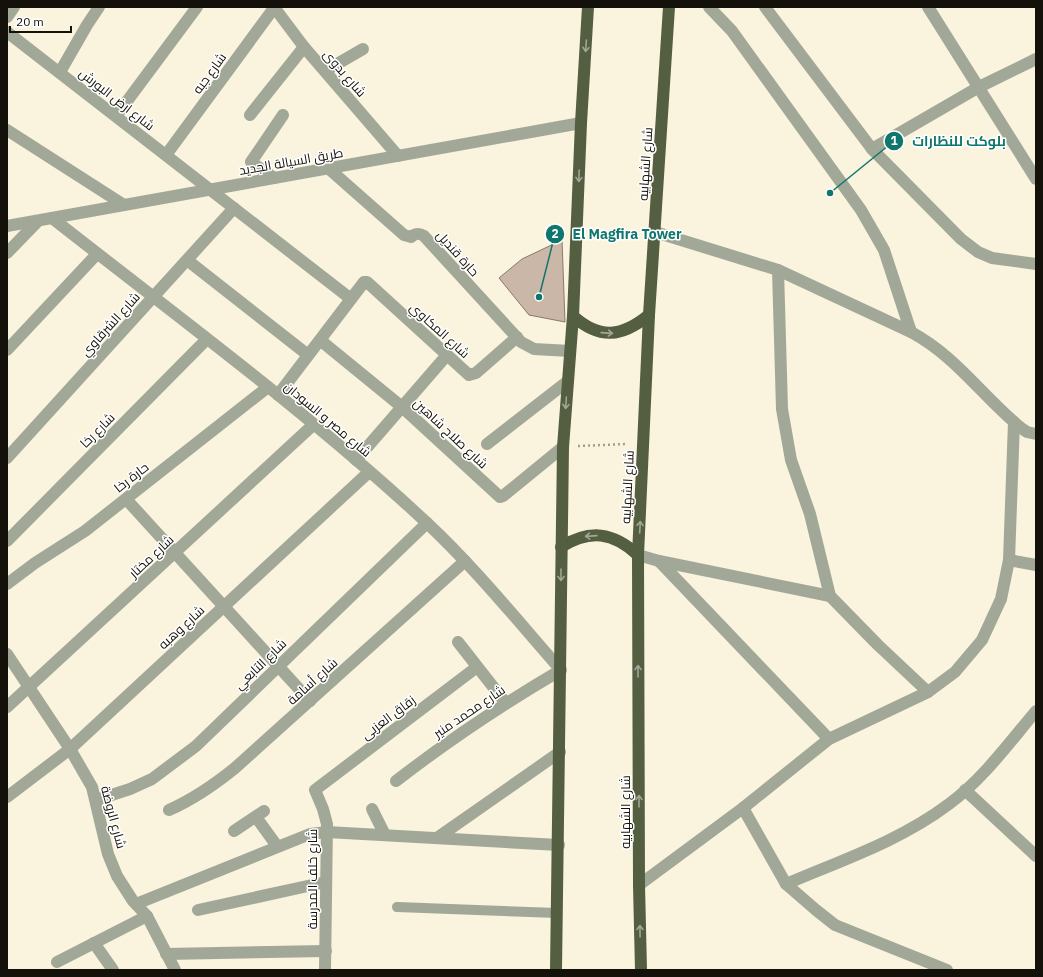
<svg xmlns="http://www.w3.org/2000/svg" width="1043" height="977" font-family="'IBM Plex Sans',Cairo,sans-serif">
<rect width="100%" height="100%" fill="#faf3dd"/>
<polygon fill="#cab7a7" stroke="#897869" points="562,240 565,322 529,315 499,278 522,259"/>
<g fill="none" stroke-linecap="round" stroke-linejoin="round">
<polyline stroke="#a49e8e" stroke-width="2.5" stroke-dasharray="2 3" stroke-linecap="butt" points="578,446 627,444"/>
<polyline stroke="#a2a898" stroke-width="10" points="397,907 557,913"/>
<g stroke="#a2a898" stroke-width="12">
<polyline points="274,7 304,47 398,156"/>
<polyline points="709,7 732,31 861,210 884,250 911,332"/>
<polyline points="765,7 872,149 961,239 978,252 992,258 1036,264"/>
<polyline points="928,7 1036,179"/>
<polyline points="7,17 14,7"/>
<polyline points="7,32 351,299"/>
<polyline points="325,71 363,49"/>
<polyline points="60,72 87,25 99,7"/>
<polyline points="250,115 304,47"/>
<polyline points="116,116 197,7"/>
<polyline points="7,130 124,205"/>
<polyline points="872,149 979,87 1036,59"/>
<polyline points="166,155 274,8"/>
<path d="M328,168L404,235L411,237C416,233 419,233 424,236L521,342L534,349L570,351"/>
<polyline points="274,178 251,162 283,115"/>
<path d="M52,218C178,317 309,413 427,523C475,568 517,620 561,670C503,704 449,740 396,781"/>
<path d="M655,232L778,270L911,332C957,357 981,395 1021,428L1027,432L1036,434"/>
<polyline points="7,253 38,221"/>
<polyline points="187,260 308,355"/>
<polyline points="778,270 782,409 791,460 810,514 830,596"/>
<polyline points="320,340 402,407 500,497 503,496 563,447"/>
<polyline points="7,350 97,254"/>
<polyline points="278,395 364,282 367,282 469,375 476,373 517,337"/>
<polyline points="487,444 568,381"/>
<polyline points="7,458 234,208"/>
<polyline points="356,460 447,355"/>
<polyline points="126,499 310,701"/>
<polyline points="7,541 207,339"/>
<polyline points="638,555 659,561 830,596 878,645 928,692"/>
<polyline points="1009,560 1036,565"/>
<polyline points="659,561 829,739"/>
<polyline points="7,584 35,563 85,531 268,387"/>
<polyline points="458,642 505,702"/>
<polyline points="7,654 70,749 92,787 108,854 117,876 133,901 147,916 175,970"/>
<polyline points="7,707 313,425"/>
<polyline points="965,790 1036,856"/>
<polyline points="7,797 70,749 369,472"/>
<polyline points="96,800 130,789 152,779 196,746 427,523"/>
<polyline points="743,808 829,739 928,692 955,672 982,640 1001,599 1009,560 1014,422"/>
<polyline points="372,809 385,835"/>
<path d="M169,810C194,799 214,785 235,768L465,561"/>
<polyline points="256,817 277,846"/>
<polyline points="234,831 264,811"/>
<polyline points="437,838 560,752"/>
<path d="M786,884C842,860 900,841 949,804C983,779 1009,743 1036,711"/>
<polyline points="639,885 743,808 786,884 816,910 835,925 947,970"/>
<polyline points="136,904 310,834 327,832 559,845"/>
<polyline points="198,910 326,882"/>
<polyline points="94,943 113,970"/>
<polyline points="166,954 326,951"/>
<polyline points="57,962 147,916"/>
<polyline points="325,970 327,824 323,809 315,790 477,667"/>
</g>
<polyline stroke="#a2a898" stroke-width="12" points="7,226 581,123"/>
<g stroke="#545e40" stroke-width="12">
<path d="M573,316C600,340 622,337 649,315"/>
<path d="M561,547C590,529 613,532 638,555"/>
<polyline points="556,970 563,447 573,316 581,123 588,7"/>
<polyline points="641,970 639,885 638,555 649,315 669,7"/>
</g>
</g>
<defs><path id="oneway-shaft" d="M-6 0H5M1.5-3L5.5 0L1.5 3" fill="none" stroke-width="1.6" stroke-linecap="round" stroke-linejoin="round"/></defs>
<g stroke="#a1a696">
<use href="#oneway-shaft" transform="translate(586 46) rotate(94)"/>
<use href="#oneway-shaft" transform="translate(579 176) rotate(92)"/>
<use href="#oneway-shaft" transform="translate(607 333) rotate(4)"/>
<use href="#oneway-shaft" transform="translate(566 403) rotate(94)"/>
<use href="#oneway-shaft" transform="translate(640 527) rotate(-87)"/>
<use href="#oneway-shaft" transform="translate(591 536) rotate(176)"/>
<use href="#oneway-shaft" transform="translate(561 575) rotate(90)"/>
<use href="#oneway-shaft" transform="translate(638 671) rotate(-90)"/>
<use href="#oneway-shaft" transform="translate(639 801) rotate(-90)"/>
<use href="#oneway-shaft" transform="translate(640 931) rotate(-91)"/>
</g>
<g text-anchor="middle" stroke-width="3" stroke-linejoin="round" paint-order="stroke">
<g font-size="13" fill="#14110a" stroke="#fff">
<text transform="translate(209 73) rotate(-54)" y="5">شارع جبه</text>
<text transform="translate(345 73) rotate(49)" y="5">شارع بدوى</text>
<text transform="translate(117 99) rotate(38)" y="5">شارع ارض البورش</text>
<text transform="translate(291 161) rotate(-10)" y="5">طريق السيالة الجديد</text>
<text transform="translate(645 164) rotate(-86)" y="5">شارع الشهابيه</text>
<text transform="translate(458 253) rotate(48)" y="5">حارة قنديل</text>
<text transform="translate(110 324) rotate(-48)" y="5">شارع الشرقاوي</text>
<text transform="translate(440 330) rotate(42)" y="5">شارع المكاوي</text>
<text transform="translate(328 419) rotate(40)" y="5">شارع مصر و السودان</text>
<text transform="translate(97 430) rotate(-45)" y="5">شارع رخا</text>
<text transform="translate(451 433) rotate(43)" y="5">شارع صلاح شاهين</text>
<text transform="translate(131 477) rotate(-38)" y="5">حارة رخا</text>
<text transform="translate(627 487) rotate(-87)" y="5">شارع الشهابيه</text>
<text transform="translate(151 556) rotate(-43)" y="5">شارع مختار</text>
<text transform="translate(181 627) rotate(-43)" y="5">شارع وهبه</text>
<text transform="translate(260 664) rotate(-44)" y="5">شارع التابعي</text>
<text transform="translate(312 681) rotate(-42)" y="5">شارع أسامة</text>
<text transform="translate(469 711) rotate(-34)" y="5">شارع محمد منير</text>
<text transform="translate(388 717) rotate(-37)" y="5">زقاق العزبى</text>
<text transform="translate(625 812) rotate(-90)" y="5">شارع الشهابيه</text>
<text transform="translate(114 817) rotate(75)" y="5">شارع الروضة</text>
<text transform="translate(312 879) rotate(-90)" y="5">شارع خلف المدرسة</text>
</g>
</g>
<path fill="none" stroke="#0f766e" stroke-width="1.5" d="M830 193L894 141M539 297L555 234"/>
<g fill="#0f766e" stroke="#fff" stroke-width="1.5">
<circle cx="830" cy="193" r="4"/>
<circle cx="539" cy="297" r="4"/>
<circle cx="894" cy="141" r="10"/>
<circle cx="555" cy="234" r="10"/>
</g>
<g font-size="12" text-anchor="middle" font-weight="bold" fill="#fff">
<text x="894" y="145">1</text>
<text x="555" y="238">2</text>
</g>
<g font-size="14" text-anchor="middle" font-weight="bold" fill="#0f766e" stroke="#fff" stroke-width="3" stroke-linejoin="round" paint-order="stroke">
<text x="959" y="146">بلوكت للنظارات</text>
<text x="627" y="239">El Magfira Tower</text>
</g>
<rect width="1043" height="977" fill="none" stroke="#14110a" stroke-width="16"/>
<path d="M10 26v6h61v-6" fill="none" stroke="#14110a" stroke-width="2"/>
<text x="16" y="26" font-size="12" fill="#14110a" stroke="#ffffff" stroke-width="3" paint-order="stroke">20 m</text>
</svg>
